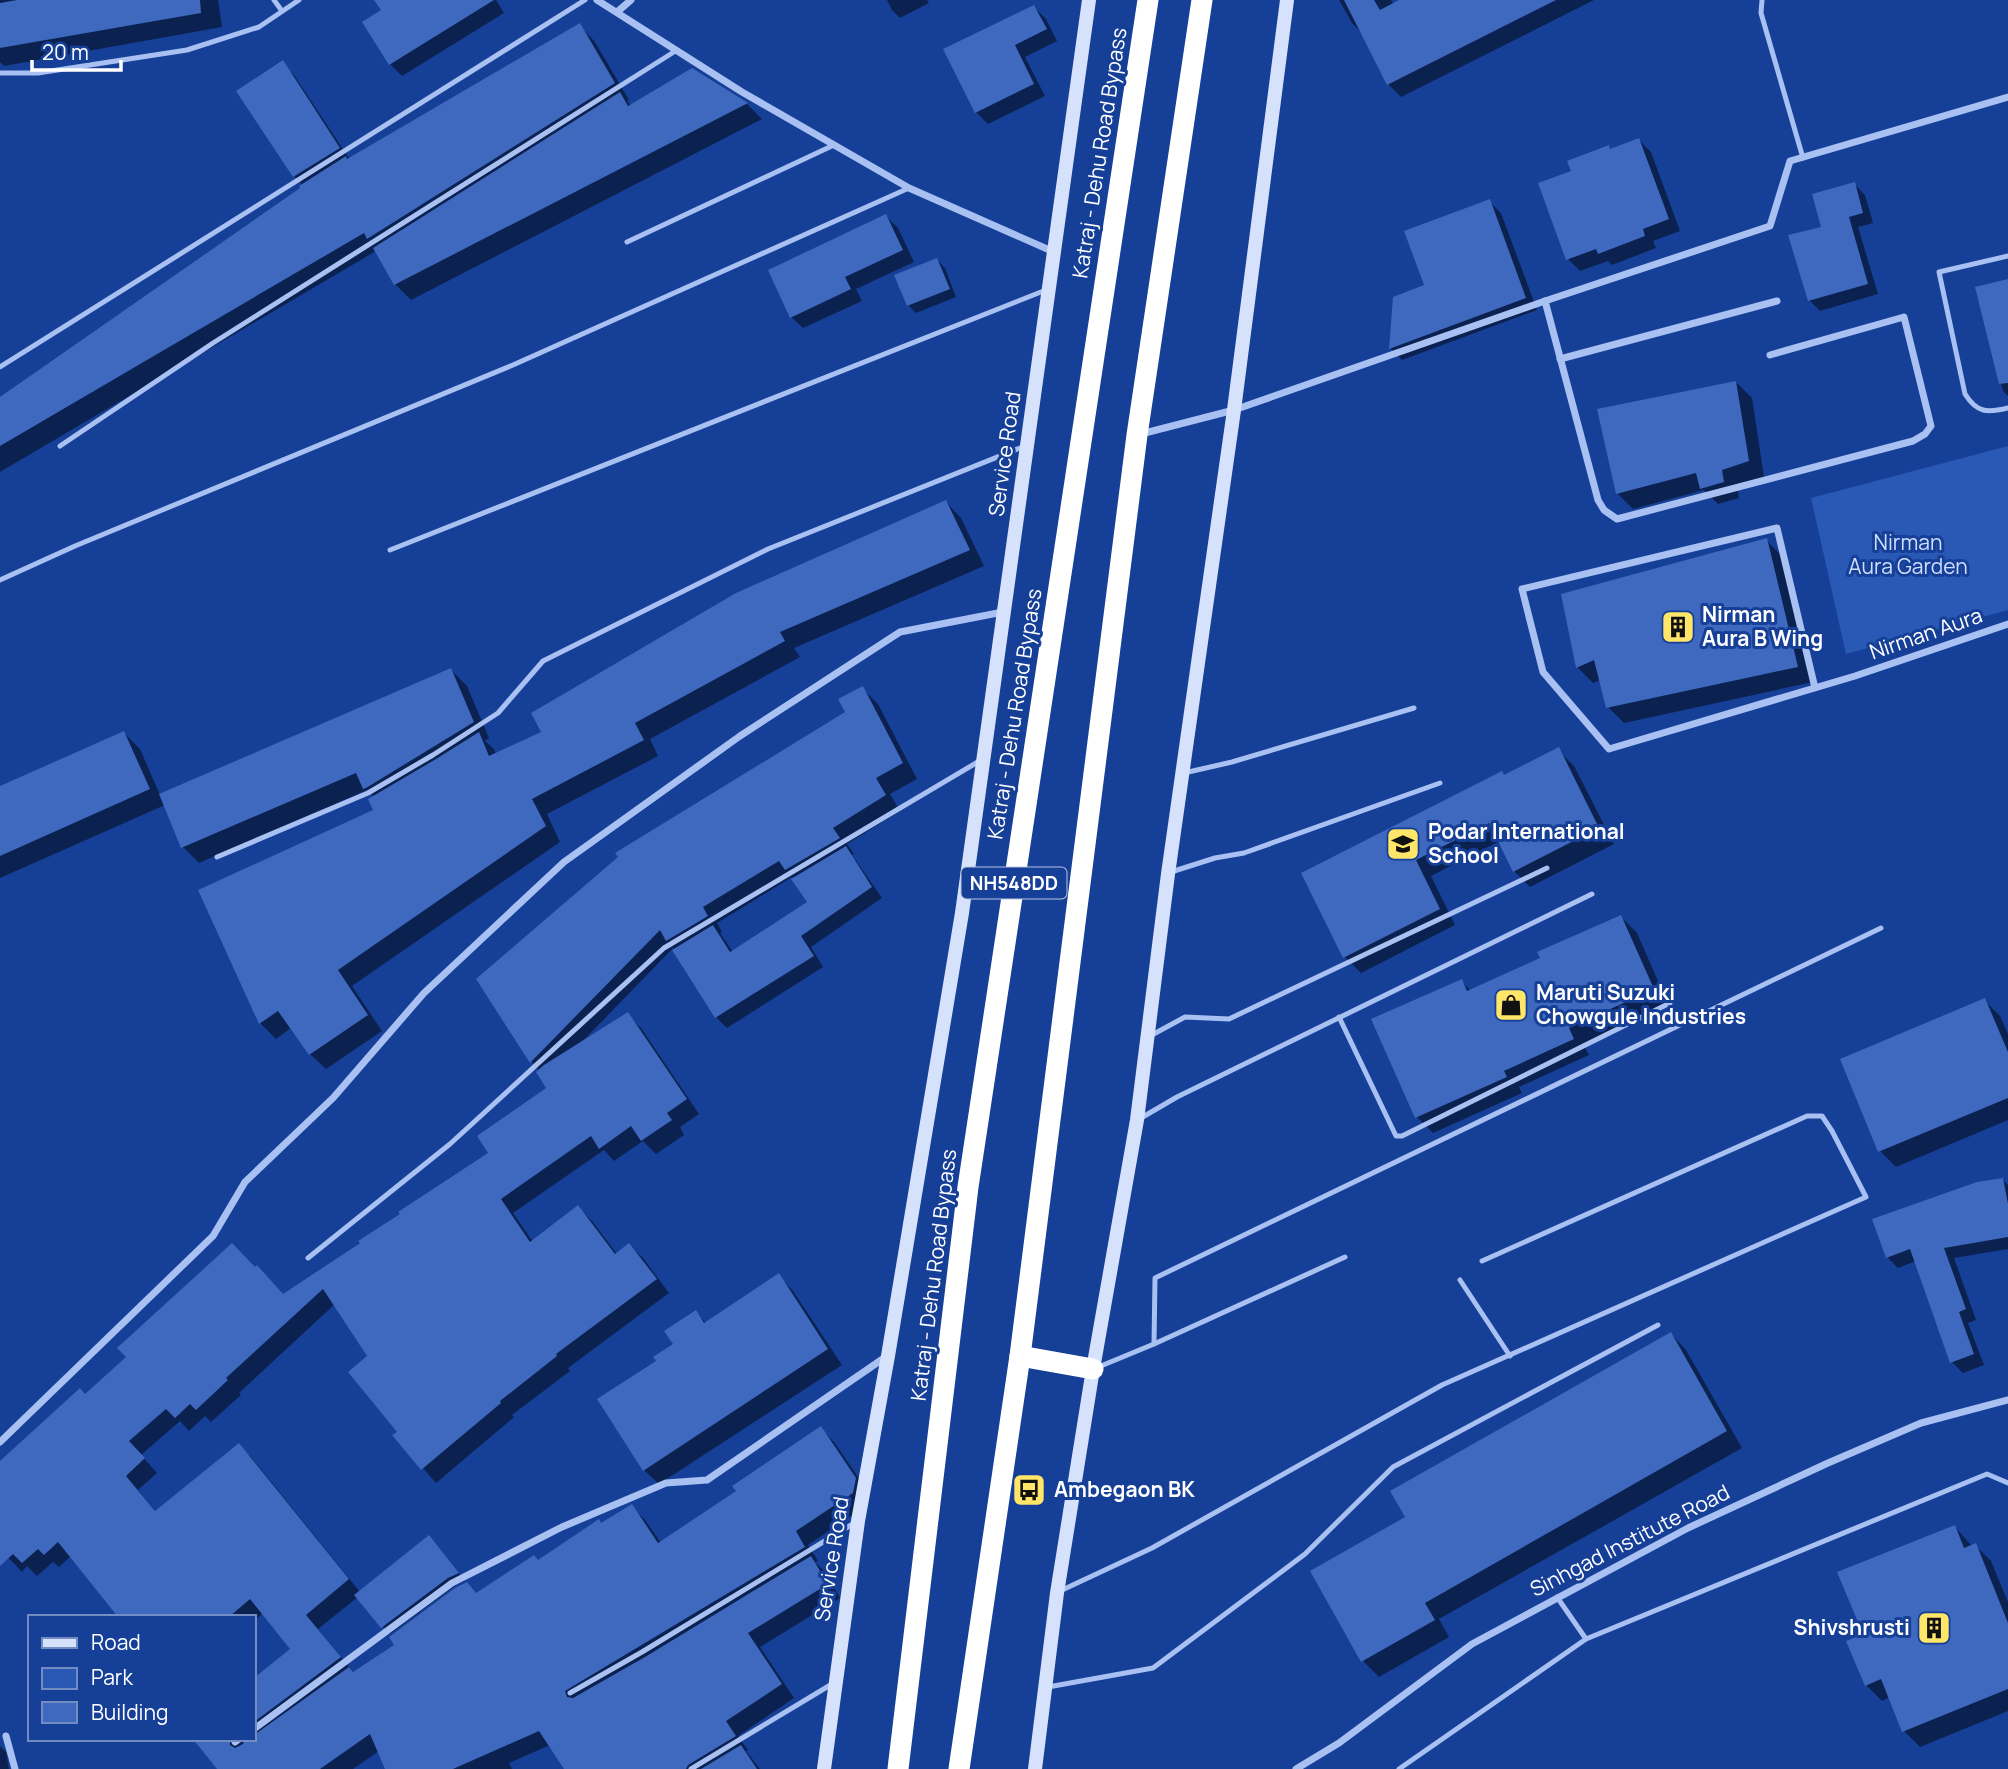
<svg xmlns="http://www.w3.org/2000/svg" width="2008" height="1769" font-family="Manrope,sans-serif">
<rect width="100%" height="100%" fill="#163f97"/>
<polygon fill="#2958b5" points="2008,446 2008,610 1846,654 1811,498"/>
<g fill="#0007" fill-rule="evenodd">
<polygon points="0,0 218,0 222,27 4,66 0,62"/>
<polygon points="376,0 496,0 504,13 402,76 390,64 365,23 384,11"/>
<polygon points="887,0 927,0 929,3 900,18 892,10"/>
<polygon points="1339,0 1391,0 1394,5 1418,0 1594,0 1401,97 1388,84 1363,34 1352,23"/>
<polygon points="1034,7 1046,19 1057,41 1025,57 1045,96 988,124 976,112"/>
<polygon points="580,26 595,42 629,100 627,101 631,106 692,70 747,104 762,119 411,300 395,284 376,251 0,472 0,398 303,188 303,185 294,176 282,63 294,75 350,160"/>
<polygon points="1639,140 1651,152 1680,231 1653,241 1656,248 1612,265 1608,261 1580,271 1568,259 1573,172 1609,147 1612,150"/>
<polygon points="1854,184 1865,195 1873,223 1858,227 1878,294 1820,311 1809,300"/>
<polygon points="1489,201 1501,213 1537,310 1402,360 1391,349 1394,298 1426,287"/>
<polygon points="886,216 898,228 914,262 856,289 862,301 803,328 791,317"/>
<polygon points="937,260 945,268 956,297 916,313 908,305"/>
<polygon points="2008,281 2008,396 2003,391 1977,289"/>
<polygon points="1736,382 1752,398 1764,477 1737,486 1739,498 1718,504 1704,490 1633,509 1617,493"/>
<polygon points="946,502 961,518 984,566 794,648 800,657 650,739 658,756 547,814 560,842 352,986 382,1031 326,1069 310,1054 292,1027 276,1039 260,1023 201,891 375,811 374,797 367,790 199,863 183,847 165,805 0,878 0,788 124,733 140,749 160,795 451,670 467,686 489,738 485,741 494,749 496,755 543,733"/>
<polygon points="1766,540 1782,556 1813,682 1624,723 1608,707 1601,680 1593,683 1577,667"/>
<path d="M862,688L878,704L917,779L890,794L900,811L847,844L854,854L852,855L882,898L811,947L823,967L727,1028L716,1017L673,948L582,1042L627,1015L641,1028L699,1114L680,1127L684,1135L656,1154L643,1141L614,1161L604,1150L513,1213L533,1242L578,1207L592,1221L617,1254L629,1245L643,1258L669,1293L568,1368L570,1371L512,1415L514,1417L436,1483L395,1436L399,1432L369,1356L335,1304L239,1393L241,1395L211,1422L205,1416L189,1431L180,1421L141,1455L157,1473L138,1490L156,1512L239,1445L252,1458L360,1592L436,1544L465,1581L456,1585L390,1634L358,1597L318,1629L354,1673L477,1595L539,1561L631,1506L645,1520L661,1543L738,1492L821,1429L834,1442L869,1493L866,1506L808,1545L818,1561L815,1562L824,1571L840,1598L760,1647L794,1698L738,1736L748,1750L746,1751L760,1769H566L550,1745L509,1763L512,1769H387L379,1751L353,1769H220L195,1739H254V1680L292,1649L263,1613L254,1621V1617H121L71,1556L59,1567L53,1562L37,1576L27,1566L22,1572L0,1549V1464L86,1396L283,1295L491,1154L549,1088L540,1071L532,1062L479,979L847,713ZM792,877L810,903L733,952L720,933L722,932L717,923Z"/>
<polygon points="1558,750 1574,766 1614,844 1530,887 1514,871 1498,842 1431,876 1455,925 1361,973 1345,957 1303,874"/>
<polygon points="1621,917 1637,933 1669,1006 1583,1044 1589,1055 1519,1087 1522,1093 1433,1133 1417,1117 1461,981 1471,991 1542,959"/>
<polygon points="1984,1000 2000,1016 2008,1034 2008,1120 1896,1167 1880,1151 1842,1060"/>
<polygon points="2003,1180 2008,1185 2008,1249 1954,1258 1976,1320 1968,1323 1984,1365 1963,1373 1952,1362 1916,1261 1898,1268 1887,1257"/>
<polygon points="779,1276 793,1291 842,1365 659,1484 644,1470 659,1362 675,1344 696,1313 707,1324"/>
<polygon points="1671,1334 1686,1350 1742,1448 1439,1619 1449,1637 1379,1677 1363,1661 1407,1518"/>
<polygon points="1955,1527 1972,1546 1975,1545 1991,1561 2008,1602 2008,1711 1920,1747 1904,1731 1890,1697 1882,1701 1866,1685 1865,1635"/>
<polygon points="0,1746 6,1752 9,1769 0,1769"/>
</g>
<g fill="#3e69be">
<polygon points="17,0 200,0 201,13 0,48 0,3"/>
<polygon points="374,0 494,0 389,65 362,22 381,10"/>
<polygon points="1344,0 1374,0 1380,10 1399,0 1556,0 1387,85"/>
<polygon points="1034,5 1047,29 1015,45 1034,84 975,113 943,49"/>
<polygon points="580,23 615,83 367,239 364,233 0,446 0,397 300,188 299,186 346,156 347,159"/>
<polygon points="283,60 340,148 293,177 236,91"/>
<polygon points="692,68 748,103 394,285 373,248 620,92 628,106"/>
<polygon points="1639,138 1669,219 1643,229 1645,236 1598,254 1596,249 1566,260 1538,183 1571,171 1567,161 1609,145 1610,149"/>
<polygon points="1855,182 1863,213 1849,217 1868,284 1808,301 1788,235 1821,227 1812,194"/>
<polygon points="1490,199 1526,298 1389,349 1393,297 1424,285 1404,231"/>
<polygon points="886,214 903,250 845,277 851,289 790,318 768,270"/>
<polygon points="937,258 950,289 907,306 894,275"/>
<polygon points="2008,279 2008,383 1999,384 1975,287"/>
<polygon points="1736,381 1749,461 1722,470 1724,482 1700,489 1696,473 1616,494 1597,409"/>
<polygon points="946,500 970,550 780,632 785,641 635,723 644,740 532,799 546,826 338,970 368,1015 309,1055 278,1011 259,1024 198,890 373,810 368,799 436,759 479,732 489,756 541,732 531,713 736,593"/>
<polygon points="1767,538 1798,667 1606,708 1594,660 1576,668 1561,594"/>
<polygon points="451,668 474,722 366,788 363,789 356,773 181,848 159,794"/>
<polygon points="863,686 903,763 876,778 886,795 833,828 840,838 785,870 779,861 703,907 708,916 666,941 660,930 530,1063 476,979 618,857 615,853 845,712 838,699"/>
<polygon points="124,731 150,789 0,856 0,786"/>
<polygon points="1559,747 1599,828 1513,872 1489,823 1416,860 1440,909 1343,958 1301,873 1502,771 1504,775"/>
<polygon points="846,846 872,887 801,936 814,956 715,1018 672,950 713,925 730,952 807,902 791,879"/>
<polygon points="1621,915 1654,989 1569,1028 1574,1039 1504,1071 1507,1077 1415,1118 1371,1019 1462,979 1467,991 1540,958 1537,952"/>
<polygon points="1985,998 2008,1052 2008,1098 1878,1152 1840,1059"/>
<polygon points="628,1012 687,1099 667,1113 672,1120 641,1141 631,1126 599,1149 591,1136 501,1199 530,1242 578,1205 615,1254 629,1243 657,1279 556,1354 557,1356 500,1401 501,1403 421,1470 392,1435 397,1432 348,1372 367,1356 323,1289 226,1378 228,1380 196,1410 190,1404 175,1418 166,1409 129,1441 145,1458 126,1476 155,1511 239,1443 349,1579 306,1615 341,1657 254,1722 254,1678 290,1649 250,1599 229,1617 118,1617 58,1542 44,1555 38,1549 22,1563 13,1554 0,1566 0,1461 80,1388 85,1394 126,1357 117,1348 232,1243 255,1267 257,1265 283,1294 360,1243 358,1241 400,1214 398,1212 488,1153 477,1136 546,1088 536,1072 544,1065"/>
<polygon points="2003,1178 2008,1204 2008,1237 1944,1248 1966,1309 1959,1312 1974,1354 1950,1363 1910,1249 1886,1258 1872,1219 1977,1182"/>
<polygon points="779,1273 828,1349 643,1471 597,1399 656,1361 653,1357 673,1344 664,1331 696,1310 704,1323"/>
<polygon points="1671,1332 1727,1431 1425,1603 1435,1620 1361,1662 1310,1571 1405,1517 1390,1491"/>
<polygon points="821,1426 856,1478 853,1493 796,1531 805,1547 565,1691 567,1697 573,1698 645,1657 811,1556 828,1584 748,1633 782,1684 726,1721 736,1736 688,1765 686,1769 564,1769 539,1731 453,1769 385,1769 370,1734 320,1769 217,1769 193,1739 230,1739 230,1745 235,1748 243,1744 245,1739 254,1739 254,1735 349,1667 353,1672 394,1645 389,1637 455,1588 467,1582 476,1593 534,1555 538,1560 599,1519 601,1523 632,1504 658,1543 736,1491 732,1486"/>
<polygon points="1955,1525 1964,1548 1976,1543 2008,1623 2008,1689 1902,1732 1881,1679 1865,1686 1846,1641 1863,1634 1837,1572"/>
<polygon points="429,1535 459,1573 448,1578 381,1628 354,1595"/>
<polygon points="741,1745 757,1769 701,1769"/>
</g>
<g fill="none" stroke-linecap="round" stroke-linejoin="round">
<g stroke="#a8c0f2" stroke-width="5">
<polyline points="274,0 282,11"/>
<polyline points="1762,0 1761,13 1803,158"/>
<polyline points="0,73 38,73 187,50 259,27 299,0"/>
<polyline points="627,242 834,145"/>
<path d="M2008,256L1939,272L1965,394C1977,413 1987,413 2008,408"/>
<polyline points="0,367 585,0"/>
<polyline points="60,446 213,343 677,50"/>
<polyline points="390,550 1046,290"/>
<polyline points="0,580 75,546 513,365 909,188"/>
<polyline points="1184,773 1232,762 1414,708"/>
<polyline points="217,857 368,793 433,755 498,713 543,661 768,549 1025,446"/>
<polyline points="1171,872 1215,858 1244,853 1440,783"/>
<polyline points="1339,1017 1396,1136 1402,1136 1670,1003"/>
<polyline points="1150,1036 1185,1017 1229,1019 1547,868"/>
<polyline points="1141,1118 1177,1097 1592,894"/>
<polyline points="308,1258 450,1144 664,948 981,760"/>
<polyline points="1460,1280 1510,1356"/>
<polyline points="1154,1344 1155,1278 1881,928"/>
<polyline points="1096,1368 1154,1344 1345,1257"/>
<polyline points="1060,1591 1152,1548 1442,1385 1866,1197 1832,1131 1822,1116 1807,1116 1482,1261"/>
<polyline points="1557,1597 1586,1639 1987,1474 2008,1483"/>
<polyline points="1048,1687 1153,1668 1305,1554 1393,1467 1658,1325"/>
<polyline points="570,1693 642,1652 856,1522"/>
<polyline points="691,1769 832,1684"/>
<polyline points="1399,1769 1586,1639"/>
</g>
<g stroke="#a8c0f2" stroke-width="7">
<polyline points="597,0 742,92 909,188 1054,252"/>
<polyline points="617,12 631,0"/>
<polyline points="1545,301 1598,500 1604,510 1617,519 1913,441 1925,434 1931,426 1904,317 1770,355"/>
<polyline points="1560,359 1777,301"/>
<polyline points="1141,434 1234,410 1545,301 1770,226 1790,161 2008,97"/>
<polyline points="1815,688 1777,528 1522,589 1543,672 1609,749 1855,676 2008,624"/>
<polyline points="0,1442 213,1236 245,1182 333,1098 424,993 564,862 740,736 900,632 1003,612"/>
<polyline points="254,1729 452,1583 562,1527 666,1483 707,1480 887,1356"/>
<polyline points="6,1736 15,1769"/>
<polyline points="235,1742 239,1739"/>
<polyline points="1296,1769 1339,1743 1472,1644 1688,1528 1828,1463 1921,1423 2008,1400"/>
</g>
<g stroke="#d6e2fc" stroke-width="14">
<polyline points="824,1769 858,1521 888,1356 962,913 1089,0"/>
<polyline points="1035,1769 1057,1593 1093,1369 1137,1120 1168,874 1234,410 1287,0"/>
</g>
<g stroke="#fff" stroke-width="21">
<polyline points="1020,1356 1093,1369"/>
<polyline points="898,1769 968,1187 1148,0"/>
<polyline points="959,1769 1020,1356 1137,435 1202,0"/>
</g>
</g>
<defs>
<symbol id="building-square" viewBox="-11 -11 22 22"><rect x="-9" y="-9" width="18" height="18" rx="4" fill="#ffe568" stroke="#163f97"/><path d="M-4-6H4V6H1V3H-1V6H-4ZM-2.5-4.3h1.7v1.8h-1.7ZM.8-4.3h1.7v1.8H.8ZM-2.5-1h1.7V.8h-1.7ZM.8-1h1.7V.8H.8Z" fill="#111"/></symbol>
<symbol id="school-square" viewBox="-11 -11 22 22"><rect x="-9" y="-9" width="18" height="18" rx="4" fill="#ffe568" stroke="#163f97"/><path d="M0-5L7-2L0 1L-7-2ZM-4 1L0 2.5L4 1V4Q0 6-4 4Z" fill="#111"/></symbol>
<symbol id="shop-square" viewBox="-11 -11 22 22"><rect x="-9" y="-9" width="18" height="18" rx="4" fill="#ffe568" stroke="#163f97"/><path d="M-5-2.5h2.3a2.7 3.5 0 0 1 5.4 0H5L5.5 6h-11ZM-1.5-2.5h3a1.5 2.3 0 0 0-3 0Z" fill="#111"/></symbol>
<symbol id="bus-square" viewBox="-11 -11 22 22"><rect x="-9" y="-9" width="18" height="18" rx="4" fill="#ffe568" stroke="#163f97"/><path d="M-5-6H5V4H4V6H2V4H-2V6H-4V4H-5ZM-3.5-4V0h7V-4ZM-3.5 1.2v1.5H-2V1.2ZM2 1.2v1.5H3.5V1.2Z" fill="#111"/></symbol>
</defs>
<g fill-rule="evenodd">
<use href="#building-square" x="1659" y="608" width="38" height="38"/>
<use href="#school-square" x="1384" y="825" width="38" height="38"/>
<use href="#shop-square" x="1492" y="986" width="38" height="38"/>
<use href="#bus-square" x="1010" y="1471" width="38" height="38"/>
<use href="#building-square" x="1915" y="1609" width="38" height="38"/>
</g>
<g text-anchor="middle" stroke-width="6" stroke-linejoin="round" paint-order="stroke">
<rect fill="#163f97" stroke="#b9c5e0" stroke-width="2" x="961.5" y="867.5" width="105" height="31" rx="5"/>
<g font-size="19" font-weight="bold" fill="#fff">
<text x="1014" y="890">NH548DD</text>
</g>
<g font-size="21" fill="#fff" stroke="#163f97">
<text transform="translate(1100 153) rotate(-81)" y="7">Katraj - Dehu Road Bypass</text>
<text transform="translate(1005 454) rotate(-82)" y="7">Service Road</text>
<text transform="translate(1926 634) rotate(-19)" y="7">Nirman Aura</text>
<text transform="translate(1015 714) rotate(-81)" y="7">Katraj - Dehu Road Bypass</text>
<text transform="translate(934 1275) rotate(-83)" y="7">Katraj - Dehu Road Bypass</text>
<text transform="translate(1630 1541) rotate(-27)" y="7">Sinhgad Institute Road</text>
<text transform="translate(832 1559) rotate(-81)" y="7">Service Road</text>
</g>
<g font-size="21" fill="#cfdefc" stroke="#163f97">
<text x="1908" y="550">Nirman<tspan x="1908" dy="24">Aura Garden</tspan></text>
</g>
<g font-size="21" font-weight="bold" fill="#fff" stroke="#163f97" text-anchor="start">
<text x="1702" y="622">Nirman<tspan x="1702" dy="24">Aura B Wing</tspan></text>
<text x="1428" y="839">Podar International<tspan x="1428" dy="24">School</tspan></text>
<text x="1536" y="1000">Maruti Suzuki<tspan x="1536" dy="24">Chowgule Industries</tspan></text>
<text x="1054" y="1497">Ambegaon BK</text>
<text x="1910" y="1635" text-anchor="end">Shivshrusti</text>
</g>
</g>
<rect x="28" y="1615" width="228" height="126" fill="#163f97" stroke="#738cc1" stroke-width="2"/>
<rect x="42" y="1638" width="35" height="10" fill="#d6e2fc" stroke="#738cc1" stroke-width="2"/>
<text x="91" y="1650" font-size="21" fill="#ffffff">Road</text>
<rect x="42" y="1668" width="35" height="21" fill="#2958b5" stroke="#738cc1" stroke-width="2"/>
<text x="91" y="1685" font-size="21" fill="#ffffff">Park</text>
<rect x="42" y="1702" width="35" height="21" fill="#3e69be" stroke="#738cc1" stroke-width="2"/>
<text x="91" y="1720" font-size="21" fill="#ffffff">Building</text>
<path d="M32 60v10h89v-10" fill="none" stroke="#ffffff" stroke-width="3.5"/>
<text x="42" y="60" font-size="21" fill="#ffffff" stroke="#163f97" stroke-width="5" paint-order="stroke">20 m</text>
</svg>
